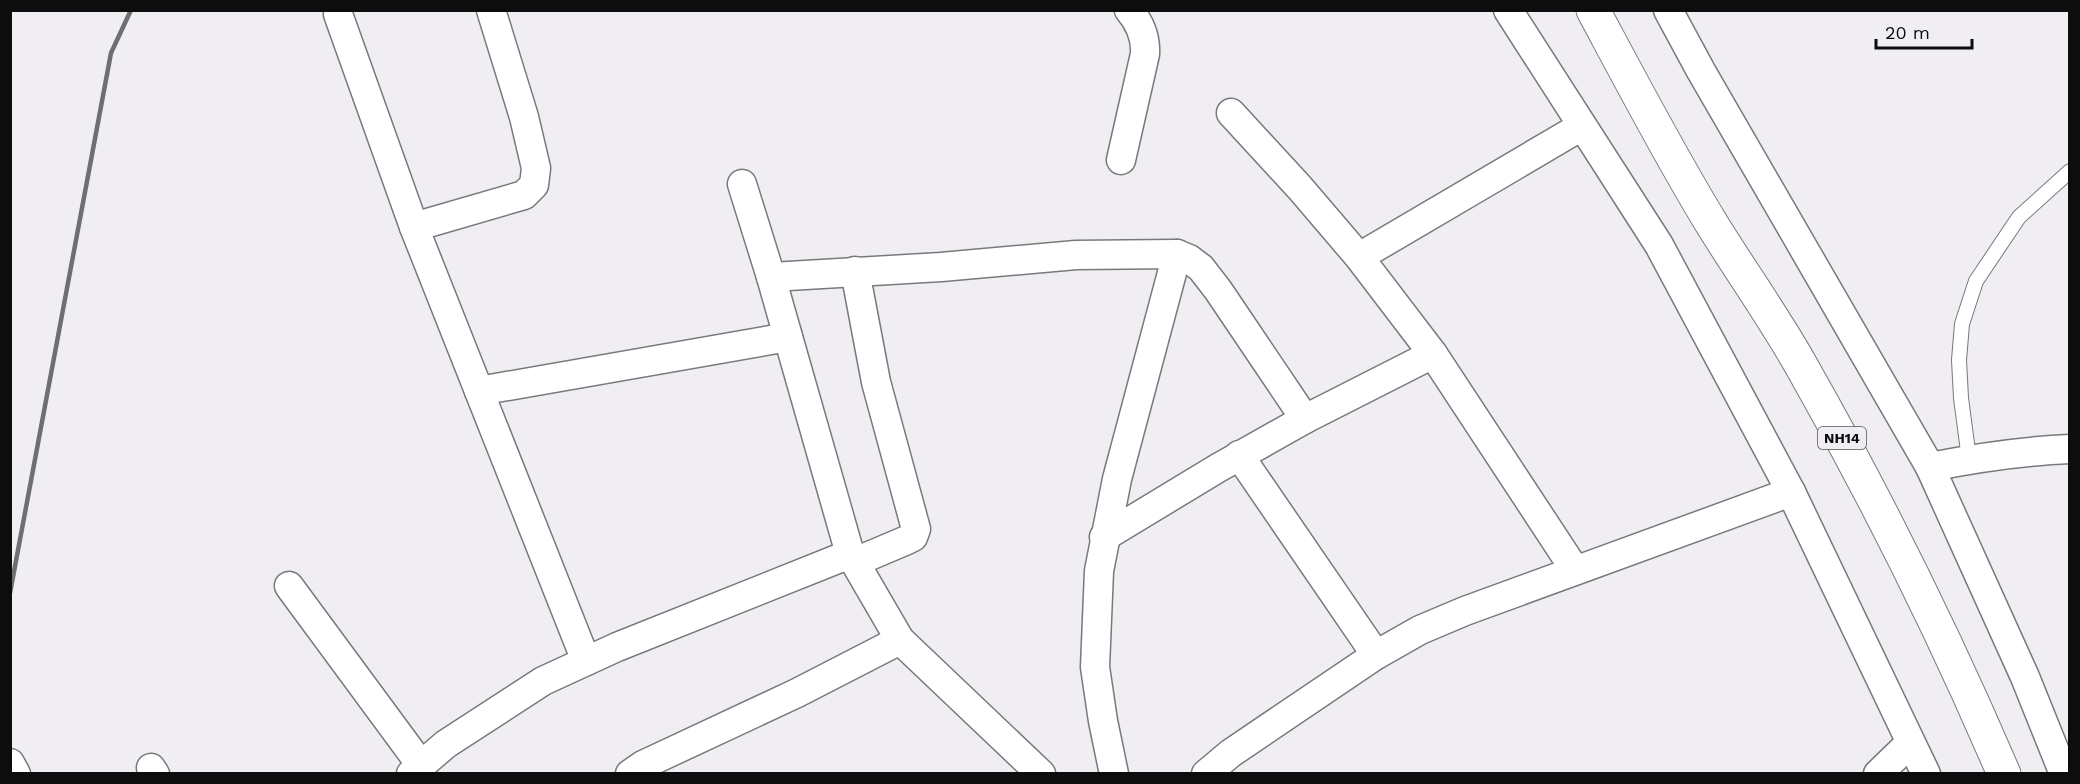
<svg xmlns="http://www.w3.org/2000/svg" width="2080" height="784" font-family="'Work Sans',sans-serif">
<rect width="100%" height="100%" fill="#f0eef2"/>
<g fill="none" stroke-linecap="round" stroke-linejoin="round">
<defs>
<polyline id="lane" points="1969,459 1961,398 1959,360 1962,324 1976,281 2019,217 2070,171"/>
<g id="street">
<polyline points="1508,10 1659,245 1791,492 1926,774"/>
<polyline points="1668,10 1701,71 1930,467 2025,677 2064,774"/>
<polyline points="338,14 414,227 586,661"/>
<polyline points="1231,113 1300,188 1359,257 1433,354"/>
<path d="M1121,160L1145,54C1146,38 1140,23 1129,10"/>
<polyline points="742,184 771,277 850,554 900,640"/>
<polyline points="414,227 524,195 534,185 536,168 524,117 491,10"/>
<polyline points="1359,257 1582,126"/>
<polyline points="855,271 876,382 916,529 913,537 907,540 855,562"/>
<polyline points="771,277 941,267 1076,255 1177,254 1189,259 1201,268 1218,290 1305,419 1433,354 1575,570"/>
<polyline points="479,391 788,337"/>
<polyline points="1239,455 1376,655"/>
<path d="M1930,467C1976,458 2023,451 2070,449"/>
<polyline points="1104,537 1218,468 1305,419"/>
<polyline points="289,586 421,765"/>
<polyline points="10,763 16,774"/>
<polyline points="151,768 155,774"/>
<polyline points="411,774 446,744 543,681 617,647 850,554"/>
<polyline points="630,774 643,765 797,693 900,640 1041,774"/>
<polyline points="1114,774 1103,721 1095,667 1099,571 1117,479 1177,254"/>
<polyline points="1206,774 1231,753 1376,655 1420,630 1465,611 1791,492"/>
<polyline points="1878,774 1910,743"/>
</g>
<path id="highway" d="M1593,10C1631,81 1668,152 1710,221C1740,270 1774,317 1802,367C1877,499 1944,634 2004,774"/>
</defs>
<use href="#lane" stroke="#79787b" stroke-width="16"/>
<use href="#street" stroke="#79787b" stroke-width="31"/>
<use href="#highway" stroke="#79787b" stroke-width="35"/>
<use href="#lane" stroke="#fff" stroke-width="14"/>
<use href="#street" stroke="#fff" stroke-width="28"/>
<use href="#highway" stroke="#fff" stroke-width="33"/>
<polyline stroke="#6f6e70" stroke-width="4.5" points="10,593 111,53 131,10"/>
</g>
<g text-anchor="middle" stroke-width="4.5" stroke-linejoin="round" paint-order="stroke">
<rect fill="#f0eef2" stroke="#515052" stroke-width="1.5" x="1818" y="427" width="48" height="22" rx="4.5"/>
<g font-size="14" font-weight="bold" fill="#0d0d0e">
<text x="1842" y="443">NH14</text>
</g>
</g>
<rect width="2080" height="784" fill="none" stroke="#0d0d0e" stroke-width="24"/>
<path d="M1876 39v9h96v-9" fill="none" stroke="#0d0d0e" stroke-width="3"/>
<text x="1885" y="39" font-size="18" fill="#0d0d0e" stroke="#f0eef2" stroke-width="4.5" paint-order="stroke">20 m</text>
</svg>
